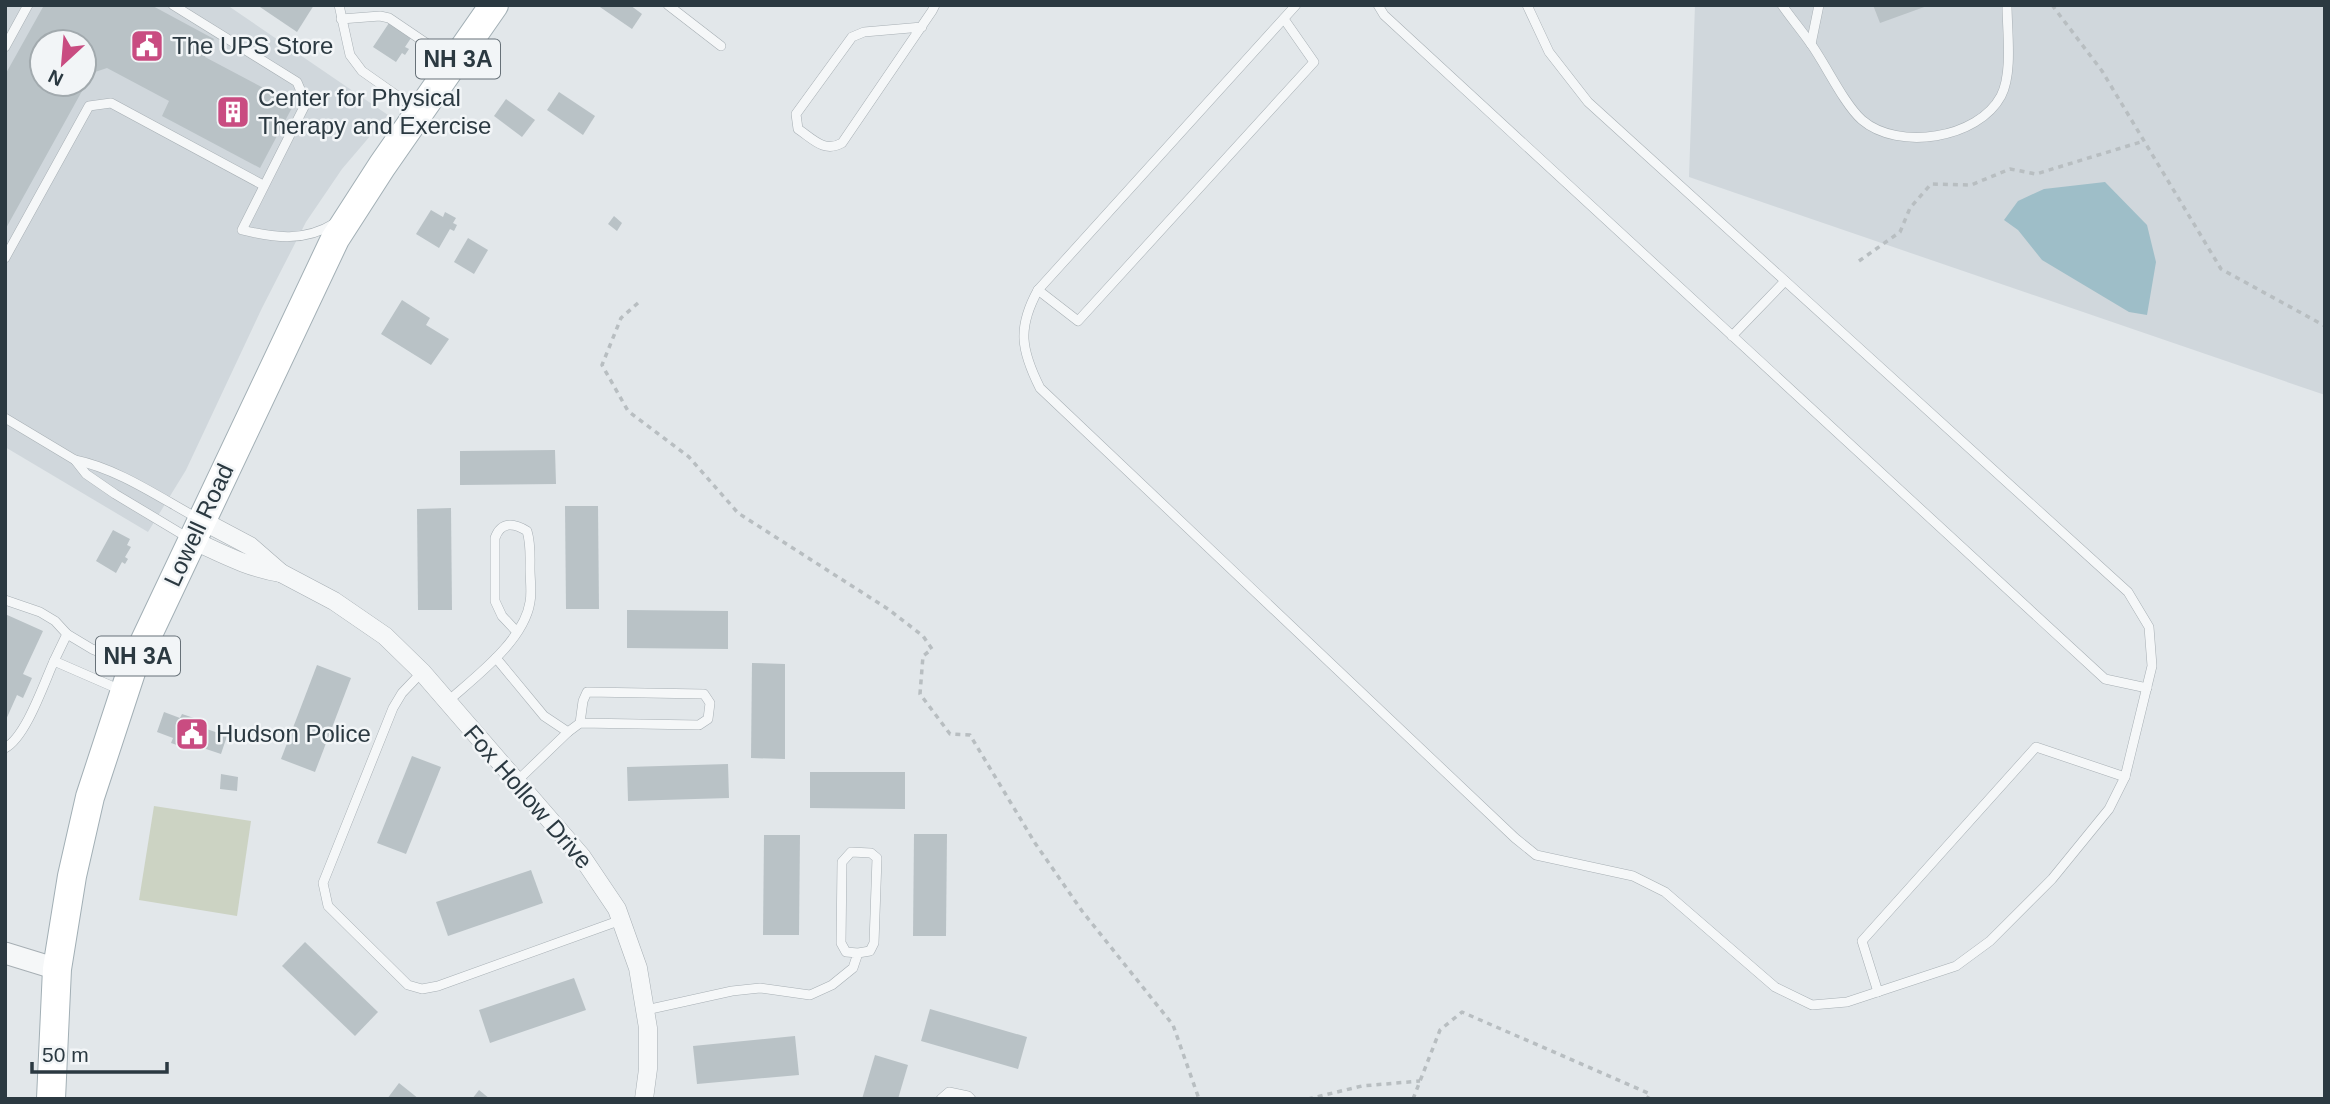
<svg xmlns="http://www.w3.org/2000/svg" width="2330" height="1104" font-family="Arial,sans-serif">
<rect width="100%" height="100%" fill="#e2e7ea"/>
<g fill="#d0d7dc" fill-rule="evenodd">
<path d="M5,5H227L388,115L342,169L306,222L262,308L186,470L148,532L5,447ZM42,42H84V84H42Z"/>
<polygon points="1695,5 2325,5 2325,395 1689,177"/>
</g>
<polygon fill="#ccd3c3" points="154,806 251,821 237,916 139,900"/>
<polygon fill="#9ebec8" points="2105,182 2147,225 2156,262 2147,315 2129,312 2042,260 2018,230 2004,220 2018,201 2044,189"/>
<g fill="#b9c2c6" fill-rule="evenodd">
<path d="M48,5H151L214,39L205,57L294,104L260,168L162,116L169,101L107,68L92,73L5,230V75L43,7ZM42,42H84V84H42Z"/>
<polygon points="257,5 314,5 297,32"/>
<polygon points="597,5 630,5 642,14 632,29"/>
<polygon points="1873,5 1927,5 1927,6 1880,23"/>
<polygon points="389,23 411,38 405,47 409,49 405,55 402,53 396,62 373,47"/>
<polygon points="559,92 595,116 583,135 547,110"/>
<polygon points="506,99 535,120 522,137 494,116"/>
<polygon points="431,210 443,217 445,212 456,218 453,223 457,225 454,231 450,229 439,248 416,234"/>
<polygon points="614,216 622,223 617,231 608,224"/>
<polygon points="468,238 488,250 474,274 454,262"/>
<polygon points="402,300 430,318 426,325 449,339 431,365 381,334"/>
<polygon points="555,450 556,484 460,485 460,451"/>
<polygon points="565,506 598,506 599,609 566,609"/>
<polygon points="451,508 452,610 418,610 417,509"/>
<polygon points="113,530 130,539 127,545 131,547 125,557 128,559 125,564 122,562 116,573 96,561"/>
<polygon points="627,610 728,611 728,649 627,648"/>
<polygon points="5,614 43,631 23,674 32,678 23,698 17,695 5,722"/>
<polygon points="752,663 785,664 785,759 751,758"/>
<polygon points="317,665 351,678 315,772 281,759"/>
<polygon points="164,712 180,718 182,714 197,719 195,725 227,736 221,754 188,743 186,748 171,743 173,738 157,732"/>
<polygon points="412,756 441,767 406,854 377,843"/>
<polygon points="728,764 729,798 628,801 627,767"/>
<polygon points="810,772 905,772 905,809 810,808"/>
<polygon points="221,774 238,777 237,791 220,789"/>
<polygon points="914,834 947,834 946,936 913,936"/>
<polygon points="764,835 800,835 799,935 763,935"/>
<polygon points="531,870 543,903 448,936 436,902"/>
<polygon points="305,942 378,1012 355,1036 282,966"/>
<polygon points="574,978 586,1010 490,1043 479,1010"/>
<polygon points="930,1009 1027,1037 1018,1069 921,1041"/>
<polygon points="795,1036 799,1075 697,1084 693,1046"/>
<polygon points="875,1055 908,1065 898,1099 862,1099"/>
<polygon points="399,1083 419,1099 387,1099"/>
<polygon points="479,1090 490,1099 472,1099"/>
</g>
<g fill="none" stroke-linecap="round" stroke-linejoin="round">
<defs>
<g id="service">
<path d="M173,5L297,82L306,103L242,230C275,238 305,242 335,223"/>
<polyline points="339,5 350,55 362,71 416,109"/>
<polyline points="668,5 721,46"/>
<path d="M1296,5L1038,290C1017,328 1021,350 1040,388L1515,838L1536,855L1633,876L1665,892L1775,987L1812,1005L1847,1002L1956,966L1990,941L2052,879L2109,809L2125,777L2152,666L2149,627L2128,592L1588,102L1549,52L1527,5"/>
<polyline points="1378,5 1384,15 2105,679 2147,688"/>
<path d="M1782,5C1791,18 1802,31 1811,44C1826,65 1844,104 1862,120C1898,151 1978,139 2001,96C2013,73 2007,31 2007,5"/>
<polyline points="341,19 380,16 389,18 451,60"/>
<path d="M922,27L864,32L852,37L796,114L798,129C813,139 824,153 842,143L932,11L935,5"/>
<polyline points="1811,44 1819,5"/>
<polyline points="5,47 28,5"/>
<polyline points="5,258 89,106 111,103 263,185"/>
<polyline points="1038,290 1078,321 1314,62 1284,19"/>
<polyline points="1732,336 1785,281"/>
<polyline points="5,418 75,460 86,474 115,494 190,539"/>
<path d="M75,460C119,469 160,498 199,519"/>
<polyline points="5,600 40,612 55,621 67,634 92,649 129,664"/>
<polyline points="496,658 544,716 568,732 580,723 699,725 708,719 710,703 704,694 587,692 583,701 580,723"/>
<polyline points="54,661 67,634"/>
<polyline points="422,672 402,693 393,708 323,883 328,906 408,985 422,989 438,986 621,920"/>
<path d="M447,702C475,677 524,641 530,602C532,592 530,580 530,569C530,556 531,544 527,531C514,523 501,521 495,538V601L502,616L517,632"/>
<path d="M5,748C26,737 44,683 54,661L123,691"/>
<polyline points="516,782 568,732"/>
<polyline points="1878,992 1862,941 2036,747 2125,777"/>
<polyline points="646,1010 732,991 760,988 810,995 832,985 853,968 858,953 870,951 874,943 877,858 871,853 851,852 842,862 841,943 846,952 858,953"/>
<polyline points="941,1099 949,1092 968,1096 971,1099"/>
</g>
<g id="minor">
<polyline points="201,520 250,546 281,573 334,601 385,636 422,672 582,857 617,909 638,968 648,1028 648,1069 644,1099"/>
<path d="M192,540C221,553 248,568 281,573"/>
</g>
<polyline id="tertiary" points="5,953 57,969"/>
<polyline id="primary" points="51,1099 57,969 72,876 90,797 133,666 335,239 382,166 494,5"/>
</defs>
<use href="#service" stroke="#a7afb4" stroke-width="10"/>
<use href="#minor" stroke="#a7afb4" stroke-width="19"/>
<use href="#tertiary" stroke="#a7afb4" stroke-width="23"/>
<use href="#primary" stroke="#a2afb5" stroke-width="30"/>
<g stroke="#b8bec1" stroke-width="3.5" stroke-dasharray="5 5" stroke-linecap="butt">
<polyline points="2052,5 2102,71 2221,269 2325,326"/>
<polyline points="1859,261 1900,232 1910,208 1931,184 1971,185 2010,169 2036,174 2144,141"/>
<polyline points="638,303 621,318 602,365 628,411 689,457 738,513 888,609 923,636 932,649 923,656 920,694 950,734 970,735 1035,843 1082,911 1173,1025 1199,1099"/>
<polyline points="1308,1099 1362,1086 1420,1081"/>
<polyline points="1413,1099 1440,1030 1462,1012 1650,1094 1647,1099"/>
</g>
<use href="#service" stroke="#f5f7f8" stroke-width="9"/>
<use href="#minor" stroke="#f5f7f8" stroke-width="18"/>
<use href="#tertiary" stroke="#f5f7f8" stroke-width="21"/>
<use href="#primary" stroke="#fff" stroke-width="28"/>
</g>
<defs>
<symbol id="civic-square" viewBox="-11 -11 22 22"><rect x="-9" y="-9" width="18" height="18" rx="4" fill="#c94c81" stroke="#f2f5f7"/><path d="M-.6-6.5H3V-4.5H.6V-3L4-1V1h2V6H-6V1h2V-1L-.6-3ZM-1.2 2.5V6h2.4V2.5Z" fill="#fff"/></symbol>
<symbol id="building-square" viewBox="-11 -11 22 22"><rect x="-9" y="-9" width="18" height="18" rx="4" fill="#c94c81" stroke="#f2f5f7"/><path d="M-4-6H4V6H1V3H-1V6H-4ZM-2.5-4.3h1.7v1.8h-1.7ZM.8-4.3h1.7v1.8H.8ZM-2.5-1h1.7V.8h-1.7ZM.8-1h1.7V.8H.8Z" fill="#fff"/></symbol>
</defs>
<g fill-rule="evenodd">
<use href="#civic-square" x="128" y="27" width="38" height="38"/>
<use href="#building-square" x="214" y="93" width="38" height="38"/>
<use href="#civic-square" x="173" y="715" width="38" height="38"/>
</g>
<g text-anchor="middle" stroke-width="5" stroke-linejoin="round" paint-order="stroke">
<g fill="#f2f5f7" stroke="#677178" stroke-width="2">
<rect x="416" y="39.5" width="84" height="39" rx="5"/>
<rect x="96" y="636.5" width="84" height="39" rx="5"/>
</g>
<g font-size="23" font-weight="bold" fill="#2b3941">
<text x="458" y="67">NH 3A</text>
<text x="138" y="664">NH 3A</text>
</g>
<g font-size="24" fill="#2b3941" stroke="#f2f5f7" text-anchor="start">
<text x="172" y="54">The UPS Store</text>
<text x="258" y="106">Center for Physical<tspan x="258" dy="28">Therapy and Exercise</tspan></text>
<text x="216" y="742">Hudson Police</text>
</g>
<g font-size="24" fill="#2b3941" stroke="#f2f5f7">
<text transform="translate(199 525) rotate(-65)" y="8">Lowell Road</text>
<text transform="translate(528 797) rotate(49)" y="8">Fox Hollow Drive</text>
</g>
</g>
<rect width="2330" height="1104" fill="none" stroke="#2b3941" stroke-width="14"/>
<g transform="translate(63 63) rotate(206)"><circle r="33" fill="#f2f5f7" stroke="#a2aaae" stroke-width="2"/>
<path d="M0-5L12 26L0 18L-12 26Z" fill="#c94c81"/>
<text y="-10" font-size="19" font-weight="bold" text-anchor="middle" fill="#2b3941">N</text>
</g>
<path d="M32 1062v10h135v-10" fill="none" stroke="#2b3941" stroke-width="3.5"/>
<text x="42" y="1062" font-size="21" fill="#2b3941" stroke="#f2f5f7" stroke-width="5" paint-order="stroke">50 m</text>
</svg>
